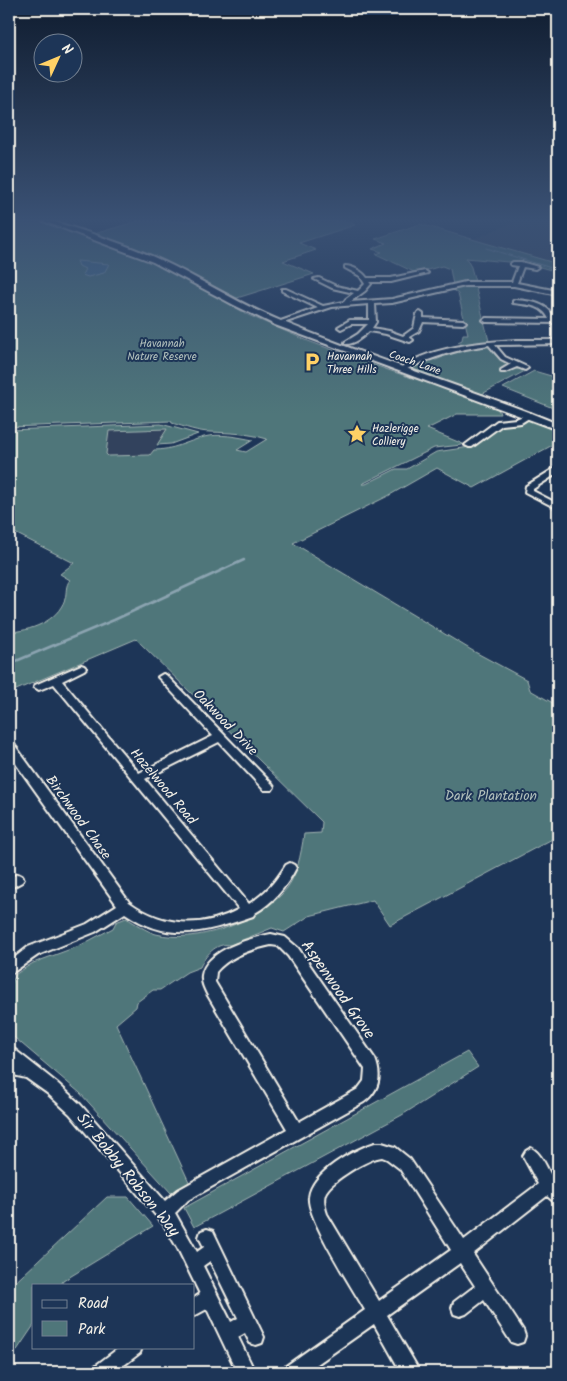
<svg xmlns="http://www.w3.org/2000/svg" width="567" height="1381" font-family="Kalam,sans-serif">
<rect width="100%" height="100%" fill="#1d3557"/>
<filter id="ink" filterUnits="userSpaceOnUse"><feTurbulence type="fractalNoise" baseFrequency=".02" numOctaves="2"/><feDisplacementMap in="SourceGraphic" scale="10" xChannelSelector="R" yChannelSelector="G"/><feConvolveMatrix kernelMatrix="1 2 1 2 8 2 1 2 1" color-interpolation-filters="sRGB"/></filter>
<g filter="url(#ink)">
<g fill="#30435d">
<polygon points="516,221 558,221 558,264 474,239"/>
<polygon points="168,429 151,455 108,456 106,454 109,431"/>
</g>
<g fill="#4f767a" stroke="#a2b4b1">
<path d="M9,221H41L137,254L188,280L248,315L308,341L391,371L497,406L500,414H457L427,429L463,444L462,445L434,448L362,484H366L396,469H407L436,452L470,447L504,423L532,419L558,430V442L474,488L437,468L388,496L293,543L473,651L527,680L530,690L558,706V836L390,925L373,900L309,916L284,932L272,928L230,945C216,942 205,956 200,967L187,972L160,990H153L137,1002L136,1007L116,1024L190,1184L171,1193L80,1093L9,1033V989L16,974L33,963L79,946L113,928L116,922L126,918C135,923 146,931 156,934C195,944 255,923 282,894C297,879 301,854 304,834L321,833L322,822L136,639L9,693V632C30,631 57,622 65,599C67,592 65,586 70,580L60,574L74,563L9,530V430L161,424L198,434L171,444L157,445L167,429L109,431L106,454L108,456L150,455L154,450C173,450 186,442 204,437C219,433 238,437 253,440L237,450L246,452L267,439C248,433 230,433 211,432C198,432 185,427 172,423L171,421L9,427Z"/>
<path d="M138,221H348L355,225L299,243L316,250L283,261L314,274L237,298C190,273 144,252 94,234Z"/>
<polygon points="420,224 558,264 558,272 529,264 466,258 471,267 475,282 453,285 450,269 442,266 416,273 376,254 382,252 372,249 386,243 375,239"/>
<polygon points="475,285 489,341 463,344 458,342 462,340 463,334 468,334 458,294 450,288"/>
<polygon points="484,345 488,346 495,355 508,365 500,370 506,373 516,368 525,371 482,394 413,370 413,367 430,358 436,360 443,357 438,355"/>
<polygon points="534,371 558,378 558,410 503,388"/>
<polygon points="467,1052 478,1067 402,1115 194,1227 184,1208"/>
<polygon points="107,1197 128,1197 153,1226 63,1281 61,1285 34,1285 34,1325 9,1362 9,1288"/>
</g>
<polygon fill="#46708d" stroke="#8ca4b1" points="77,261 109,264 104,273 88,277 82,275 85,269 79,266"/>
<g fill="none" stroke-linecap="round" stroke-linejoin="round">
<polyline stroke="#8ca4b1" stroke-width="1" points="486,248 558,270"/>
<polyline stroke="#8ca4b1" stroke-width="2.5" points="9,664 114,620 244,560"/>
<defs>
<g id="minor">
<path d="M513,262H521L538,267L535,269L523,267L517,283L558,291V295L514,286H465L392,303L375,304L376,322L372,328L389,331L403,336L414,328L417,314L420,312L423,314V318L463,320L466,322L463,324L423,322L419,331L409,337L413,340L410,342L386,334L369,331C363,337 354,345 345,344V342L358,334L368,324H351L341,329L338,327L350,320H369V304L332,307L280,324L275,323L318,308L282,291V289H286L323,306L344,302L346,299L354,293L332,288L314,279L319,278L336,286L358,291L365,284L360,276L345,268V266C353,266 363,272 367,278H391L425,271L428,273L391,282H369L371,284L365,291L350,302L392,299L465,282H512L518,266L511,265L510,264Z"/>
<path d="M515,300C531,301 548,303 555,319H558V323L486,322L483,320L486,318L549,319C542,304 527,305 513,303V301Z"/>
<path d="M517,340H558V344L495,345L505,357L527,367L528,368L525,370L517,367L505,372H501V370L511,364L501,359L489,345C458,349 431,357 403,371L398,370C426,347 481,342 517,340Z"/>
<polygon points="530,413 532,414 532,416 521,423 502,425 472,447 469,447 465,445 497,421 516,419"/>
<polygon points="555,468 558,468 558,473 533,489 533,491 558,504 558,509 525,492 526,486"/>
<path d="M81,665L84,666L86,668L84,670L62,681L139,773L213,736L160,679L158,677L163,674L166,675L272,784L274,787L272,790H264L219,742L145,779L249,904C266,893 276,881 286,865L290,863L294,865L296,868C286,887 274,902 255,913L253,916C206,932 170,944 125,913L95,932L38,955L9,975V962L28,947L87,924L117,905L9,754V742L13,743L129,902C163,927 202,929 239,909L54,684L39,690L34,687L35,685Z"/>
<polygon points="18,874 22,876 24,879 22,882 9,889 9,878"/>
<path d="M271,934L285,937L298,948L375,1059C382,1076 379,1091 364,1102L188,1200L175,1213L197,1252L204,1247L199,1237L201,1231L207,1229L213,1231L264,1337L262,1343L256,1345L250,1343L245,1333L238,1337L255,1372H237L207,1309L194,1316V1298L200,1294L178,1249L164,1225L70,1114L47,1093L26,1078L9,1074V1047L14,1049L57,1083L80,1104L165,1201L178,1190L287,1129L207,994C204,988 201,982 202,975C206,950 251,938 271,934ZM271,945L278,946L288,956L365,1069L364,1081L358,1089L299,1122L215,982L216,972C229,956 252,949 271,945ZM210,1261L238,1318L231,1322L203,1266Z"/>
<path d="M375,1143H382L395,1147L410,1159L464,1240L538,1184L523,1156L526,1151L531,1148C544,1154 548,1175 558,1185V1204L553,1201L547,1196L473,1254L523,1330L525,1336L523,1342L517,1344L511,1342L484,1300L466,1314L460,1316L454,1314L452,1308L454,1302L475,1286L460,1263L387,1315L420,1372H401L374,1324L306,1372H283L286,1366L365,1310C353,1289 306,1217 309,1197C312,1172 353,1150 375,1143ZM382,1157L387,1159L400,1169L451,1250L379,1301L327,1214C325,1208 323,1200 325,1194C330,1181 369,1158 382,1157Z"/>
<polygon points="120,1347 142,1347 140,1353 115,1372 92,1372 95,1366"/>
</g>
<path id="tertiary" d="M43,221H52C93,234 135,247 173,266C209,284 243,306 281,321C372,359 467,387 558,424V430L275,325L234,305L153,262Z"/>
</defs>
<use href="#minor" stroke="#f4f1e8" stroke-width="4"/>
<use href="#tertiary" stroke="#f4f1e8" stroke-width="4"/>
<use href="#minor" fill="#1d3557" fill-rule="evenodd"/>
<use href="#tertiary" fill="#1d3557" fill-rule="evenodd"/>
</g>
</g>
<linearGradient id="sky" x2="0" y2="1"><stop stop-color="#101d30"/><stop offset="0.53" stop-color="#3a5174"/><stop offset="1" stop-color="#3a5174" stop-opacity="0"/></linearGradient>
<rect width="567" height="414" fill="url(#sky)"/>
<defs>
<symbol id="parking-bare" viewBox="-9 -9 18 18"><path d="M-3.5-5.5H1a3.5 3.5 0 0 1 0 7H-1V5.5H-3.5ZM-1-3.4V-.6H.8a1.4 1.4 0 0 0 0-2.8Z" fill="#ffd166" stroke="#1d3557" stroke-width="2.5" paint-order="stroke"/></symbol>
<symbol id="sight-bare" viewBox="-9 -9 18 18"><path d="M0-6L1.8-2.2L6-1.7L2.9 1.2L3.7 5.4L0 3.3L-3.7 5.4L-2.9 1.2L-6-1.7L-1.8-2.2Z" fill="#ffd166" stroke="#1d3557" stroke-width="2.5" paint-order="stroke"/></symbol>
</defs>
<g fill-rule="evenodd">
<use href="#parking-bare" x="298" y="348" width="28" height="28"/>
<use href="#sight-bare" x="343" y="420" width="28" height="28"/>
</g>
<g text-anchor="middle" stroke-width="4" stroke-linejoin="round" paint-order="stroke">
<g font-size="11" fill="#b2c0bc" stroke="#1d3557">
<text x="162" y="347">Havannah<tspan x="162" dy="13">Nature Reserve</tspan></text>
</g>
<g font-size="11" fill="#f4f1e8" stroke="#1d3557" text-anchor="start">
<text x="327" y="360">Havannah<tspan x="327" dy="13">Three Hills</tspan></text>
<text x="372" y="432">Hazlerigge<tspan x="372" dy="13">Colliery</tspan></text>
</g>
<g font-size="11" fill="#f4f1e8" stroke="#1d3557">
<text transform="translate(415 362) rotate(19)" y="4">Coach Lane</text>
</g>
<g font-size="14" fill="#f4f1e8" stroke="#1d3557">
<text transform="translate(226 722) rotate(46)" y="5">Oakwood Drive</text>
<text transform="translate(164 786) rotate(50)" y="5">Hazelwood Road</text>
<text transform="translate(79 817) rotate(54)" y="5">Birchwood Chase</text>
</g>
<g font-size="14" fill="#b2c0bc" stroke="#1d3557">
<text x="491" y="800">Dark Plantation</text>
</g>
<g font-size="16" fill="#f4f1e8" stroke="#1d3557">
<text transform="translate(339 989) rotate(55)" y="6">Aspenwood Grove</text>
<text transform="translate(129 1174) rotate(51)" y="6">Sir Bobby Robson Way</text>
</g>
</g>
<rect width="567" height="1381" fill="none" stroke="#1d3557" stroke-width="30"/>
<rect x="15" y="15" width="537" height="1351" fill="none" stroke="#f4f1e8" stroke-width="2" filter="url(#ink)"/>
<rect x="32" y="1284" width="162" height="65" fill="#1d3557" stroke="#738091"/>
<rect x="42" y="1300" width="25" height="8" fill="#1d3557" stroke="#738091"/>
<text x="78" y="1308" font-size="15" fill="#f4f1e8">Road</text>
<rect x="42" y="1321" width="25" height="15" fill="#4f767a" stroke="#738091"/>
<text x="78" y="1334" font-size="15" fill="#f4f1e8">Park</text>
<g transform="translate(58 58) rotate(46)"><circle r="24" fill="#1d3557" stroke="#738091"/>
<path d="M0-4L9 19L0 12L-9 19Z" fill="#ffd166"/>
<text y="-8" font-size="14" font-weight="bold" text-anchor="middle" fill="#f4f1e8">N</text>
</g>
</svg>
